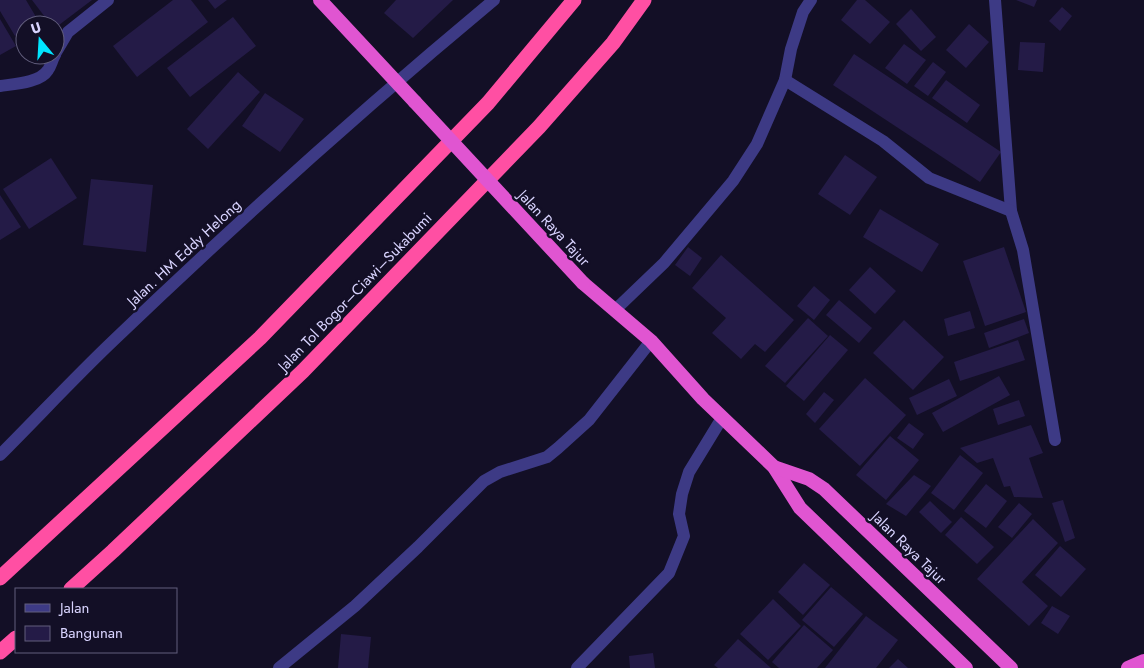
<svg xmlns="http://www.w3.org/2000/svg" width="1144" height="668" font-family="Jost,sans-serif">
<rect width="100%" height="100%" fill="#130f26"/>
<g fill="#241b47">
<polygon points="0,0 26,0 39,22 34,25 25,25 25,30 15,36 0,11"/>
<polygon points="32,0 92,0 55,28 55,25 51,25"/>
<polygon points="173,0 191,0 208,22 137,77 113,46"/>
<polygon points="208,0 227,0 215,9"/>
<polygon points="396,0 453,0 413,38 384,13"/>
<polygon points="857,0 865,0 890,22 870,44 841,20"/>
<polygon points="1016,0 1037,0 1034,7"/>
<polygon points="1062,7 1072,16 1060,31 1049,21"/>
<polygon points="911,9 936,37 921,51 896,24"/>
<polygon points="233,17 256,46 190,97 167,68"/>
<polygon points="0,19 16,46 0,55"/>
<polygon points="969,24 989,42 966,68 946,50"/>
<polygon points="1020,42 1045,43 1043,72 1018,70"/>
<polygon points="904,44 926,60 907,84 885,68"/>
<polygon points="854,54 1001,152 980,182 833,85"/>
<polygon points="933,62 946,72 928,96 914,86"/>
<polygon points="238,72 260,92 208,149 187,129"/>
<polygon points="946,80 980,105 967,123 932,98"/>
<polygon points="265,93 304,119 280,152 242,126"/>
<polygon points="845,155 877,177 850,215 818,194"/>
<polygon points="51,158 77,198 29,229 3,189"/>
<polygon points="91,179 153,185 146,252 83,245"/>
<polygon points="0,195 21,227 0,240"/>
<polygon points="880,209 939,244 922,272 863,237"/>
<polygon points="688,247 702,258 690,276 675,265"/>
<polygon points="1004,247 1026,312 985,326 963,261"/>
<polygon points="721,255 794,320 765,352 755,344 741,359 712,333 726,318 692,288"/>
<polygon points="870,267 896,291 875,314 849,290"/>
<polygon points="814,286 830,300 814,320 797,306"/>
<polygon points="839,300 872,328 859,343 826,315"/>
<polygon points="970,311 975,328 948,336 944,319"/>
<polygon points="808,318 828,336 785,383 765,366"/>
<polygon points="1024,319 1029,333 989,348 984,333"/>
<polygon points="904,320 944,357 913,390 873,353"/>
<polygon points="830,335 848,350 804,401 786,386"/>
<polygon points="1018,340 1025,360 960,381 954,362"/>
<polygon points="999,376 1010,395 943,432 932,413"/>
<polygon points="865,378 906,415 860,466 819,429"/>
<polygon points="949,379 957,396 917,415 909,398"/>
<polygon points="824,392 834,400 815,423 806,414"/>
<polygon points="1019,400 1025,416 998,425 993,409"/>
<polygon points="909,423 924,434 913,449 897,438"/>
<polygon points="1031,425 1043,453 1029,458 1043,498 1014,497 1010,486 1004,487 993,458 977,463 960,448"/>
<polygon points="890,436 919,460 886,500 856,475"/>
<polygon points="960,455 983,473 954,510 931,493"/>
<polygon points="914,475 931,486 906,516 886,504"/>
<polygon points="986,484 1007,501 986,528 964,511"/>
<polygon points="1063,500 1075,538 1065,542 1052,503"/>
<polygon points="930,501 952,522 941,533 919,512"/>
<polygon points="1019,503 1032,514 1012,538 998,527"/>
<polygon points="961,517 994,547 977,564 945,535"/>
<polygon points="1033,519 1058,543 1022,582 1048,606 1029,626 977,579"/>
<polygon points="1060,546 1086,569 1061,597 1035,575"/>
<polygon points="804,563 830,585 803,615 778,592"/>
<polygon points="831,587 863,614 834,647 802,620"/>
<polygon points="773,599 801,626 768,660 740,634"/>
<polygon points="1052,606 1070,616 1058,634 1041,623"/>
<polygon points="866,616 898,640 876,668 825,668"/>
<polygon points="804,625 833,650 817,668 779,668 772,662"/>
<polygon points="341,634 371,637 368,668 338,668"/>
<polygon points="738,639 771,668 718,668 714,665"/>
<polygon points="653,653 655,668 630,668 629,656"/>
<polygon points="898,659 908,668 889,668"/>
</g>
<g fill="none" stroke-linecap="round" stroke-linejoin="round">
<polyline stroke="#3d3a85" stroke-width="12" points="577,668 669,573 684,536 679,514 682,494 689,472 722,418"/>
<g stroke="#3d3a85" stroke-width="12">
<polyline points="995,0 1011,211 1023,250 1055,440"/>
<polyline points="55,54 68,32 108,0"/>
<polyline points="785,80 883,141 929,178 1011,211"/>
<path d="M0,86C14,84 40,83 48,70C51,66 52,60 55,55"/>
<polyline points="615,310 664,263 733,181 757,144 785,80 791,49 803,12 811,0"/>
<path d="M0,455C38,417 75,377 114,340C237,222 363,109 494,0"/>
<polyline points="279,668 355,606 418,547 484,481 500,472 547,457 558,448 589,420 651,341"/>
</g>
<g stroke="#e055d1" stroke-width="14">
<polyline points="320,0 415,102"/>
<polyline points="583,283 651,341 703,399 774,467 800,508 966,668"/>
<polyline points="774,467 809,479 824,489 1011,668"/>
<polyline points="1128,668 1144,661"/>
</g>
<g stroke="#ff4fa3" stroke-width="15">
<polyline points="0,578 260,338 488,103 574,0"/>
<polyline points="71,589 113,551 303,371 539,127 613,43 644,0"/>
<polyline points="0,652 16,638"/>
</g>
<polyline stroke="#e055d1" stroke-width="14" points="415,102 583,283"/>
</g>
<g text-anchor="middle" stroke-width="5" stroke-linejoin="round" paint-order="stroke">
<g font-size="15" fill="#d9d4ff" stroke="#130f26">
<text transform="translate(554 228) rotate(47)" y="5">Jalan Raya Tajur</text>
<text transform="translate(184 253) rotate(-43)" y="5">Jalan. HM Eddy Helong</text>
<text transform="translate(355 292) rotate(-46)" y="5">Jalan Tol Bogor–Ciawi–Sukabumi</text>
<text transform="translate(909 548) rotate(44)" y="5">Jalan Raya Tajur</text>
</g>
</g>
<rect x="15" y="588" width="162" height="65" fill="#130f26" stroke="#625e7d"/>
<rect x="25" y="604" width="25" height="8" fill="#3d3a85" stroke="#625e7d"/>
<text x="60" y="613" font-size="15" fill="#d9d4ff">Jalan</text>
<rect x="25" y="626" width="25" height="15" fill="#241b47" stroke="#625e7d"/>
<text x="60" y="638" font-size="15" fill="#d9d4ff">Bangunan</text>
<g transform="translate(40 40) rotate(342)"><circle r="24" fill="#130f26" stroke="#625e7d"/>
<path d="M0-4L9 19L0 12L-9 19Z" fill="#00e5ff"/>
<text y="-8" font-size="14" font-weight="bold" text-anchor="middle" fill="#d9d4ff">U</text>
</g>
</svg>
